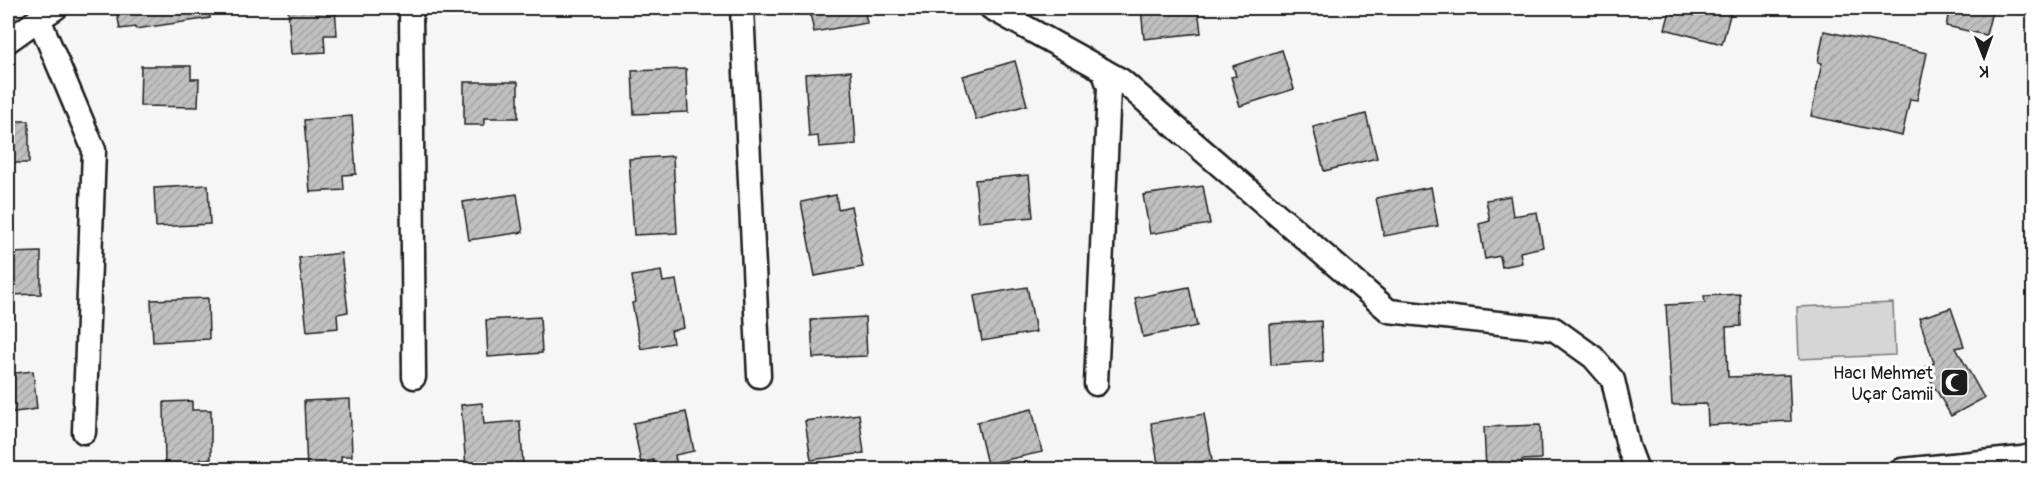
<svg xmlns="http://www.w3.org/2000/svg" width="2041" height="477" font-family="Pangolin,sans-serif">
<defs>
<pattern id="building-hatch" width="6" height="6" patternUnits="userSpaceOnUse" patternTransform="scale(1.5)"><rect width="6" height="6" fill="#c0c0c0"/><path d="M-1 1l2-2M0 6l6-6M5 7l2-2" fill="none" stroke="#a4a4a4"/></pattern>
</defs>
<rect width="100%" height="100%" fill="#f6f6f6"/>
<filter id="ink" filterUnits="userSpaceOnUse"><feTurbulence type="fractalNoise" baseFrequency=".0167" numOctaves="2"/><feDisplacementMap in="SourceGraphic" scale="12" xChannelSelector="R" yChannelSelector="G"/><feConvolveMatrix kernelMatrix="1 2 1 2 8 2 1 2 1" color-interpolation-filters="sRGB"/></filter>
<g filter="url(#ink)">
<polygon fill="#d6d6d6" stroke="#797979" stroke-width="1.5" points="1893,303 1895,355 1799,359 1797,307"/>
<g fill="url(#building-hatch)" stroke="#1c1c1c" stroke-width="1.5">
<polygon points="116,8 209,8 210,18 136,29 136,27 120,29"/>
<polygon points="288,8 335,8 337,35 324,35 325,52 291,54"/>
<polygon points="809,8 864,8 867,23 814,32"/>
<polygon points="1141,8 1198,8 1201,33 1144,39"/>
<polygon points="1671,8 1732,8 1722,44 1665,29"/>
<polygon points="1950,8 1976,8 1992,11 1986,35 1946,26"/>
<polygon points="1824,31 1927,53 1917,100 1910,99 1902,136 1811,116 1822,63 1818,62"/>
<polygon points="1282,50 1294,89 1240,106 1231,77 1236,76 1233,66"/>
<polygon points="1015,61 1027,105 976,120 963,76"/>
<polygon points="141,66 191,66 191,79 199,79 198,107 140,106"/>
<polygon points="686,69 688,112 634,114 632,71"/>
<polygon points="851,71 856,144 819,147 818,136 809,137 805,74"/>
<polygon points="464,82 518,82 518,118 484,118 484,125 464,125"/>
<polygon points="1366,114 1377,158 1324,171 1313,127"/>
<polygon points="352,116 356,174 343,175 344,190 310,192 304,120"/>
<rect x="8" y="121" width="21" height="42"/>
<polygon points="673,156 677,233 634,235 629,159"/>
<polygon points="1029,175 1033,217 979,222 975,180"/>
<polygon points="208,185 210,224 156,227 154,188"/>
<polygon points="1203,186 1210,224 1150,234 1143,195"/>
<polygon points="1431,187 1438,226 1384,236 1376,198"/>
<polygon points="517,194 523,232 469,240 463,202"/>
<polygon points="836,195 838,209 851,206 863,267 815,276 801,202"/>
<polygon points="1510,196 1513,216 1537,212 1543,247 1520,252 1522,263 1502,267 1500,256 1485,259 1479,224 1490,221 1486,200"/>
<polygon points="41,252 41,294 8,295 8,253"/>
<polygon points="341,253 348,312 337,314 338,328 307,331 299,258"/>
<polygon points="661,271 663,282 676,280 684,328 671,331 673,343 641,349 632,303 636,302 632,276"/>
<polygon points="1027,287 1036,332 982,341 974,296"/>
<polygon points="1189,287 1197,326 1143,337 1135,298"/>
<polygon points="1740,294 1741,326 1726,327 1728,377 1789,375 1791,421 1708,425 1707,404 1672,405 1666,305 1705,303 1704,296"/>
<polygon points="208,298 209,339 153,342 151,300"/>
<polygon points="1951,308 1964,346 1956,348 1984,398 1951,416 1924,368 1934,363 1919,318"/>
<polygon points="540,317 542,353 488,357 486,320"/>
<polygon points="865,317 867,356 813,358 811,320"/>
<polygon points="1321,321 1323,361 1271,365 1269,324"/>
<polygon points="33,371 37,409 8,413 8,374"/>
<polygon points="350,399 352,456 341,456 342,470 307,470 304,401"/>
<polygon points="192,401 192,410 211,410 211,459 200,459 200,470 165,470 164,402"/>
<polygon points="482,403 484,424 520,421 523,464 466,468 461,405"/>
<polygon points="1032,409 1042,452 987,464 977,422"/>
<polygon points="686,412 694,451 675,455 677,466 655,470 653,460 641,463 633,423"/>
<polygon points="859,414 864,453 811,460 805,421"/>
<polygon points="1204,414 1212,460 1159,469 1151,423"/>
<polygon points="1540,425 1541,459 1522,460 1522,468 1486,470 1484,427"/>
</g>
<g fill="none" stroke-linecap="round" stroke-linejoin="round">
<defs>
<g id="minor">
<polyline points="56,8 39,19 94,150 84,432"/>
<polyline points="411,8 414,377"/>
<polyline points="742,8 759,376"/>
<polyline points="991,8 1121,80 1389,311 1554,329 1593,357 1613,380 1628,446 1637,470"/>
<polyline points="8,41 39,19"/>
<polyline points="1096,384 1109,87 1103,70"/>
<polyline points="1902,470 2022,458 2034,455"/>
</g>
</defs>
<use href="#minor" stroke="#1c1c1c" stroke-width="27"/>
<use href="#minor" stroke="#fff" stroke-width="22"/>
</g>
</g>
<defs>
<symbol id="mosque-square" viewBox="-11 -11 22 22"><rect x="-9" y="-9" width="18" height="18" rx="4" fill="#1c1c1c" stroke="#fff"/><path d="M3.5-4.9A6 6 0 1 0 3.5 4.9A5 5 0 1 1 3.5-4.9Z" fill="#fff"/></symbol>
</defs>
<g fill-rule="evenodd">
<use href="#mosque-square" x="1938" y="366" width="33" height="33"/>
</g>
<g text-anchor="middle" stroke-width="6" stroke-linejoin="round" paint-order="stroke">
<g font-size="18" fill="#1c1c1c" stroke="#fff" text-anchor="end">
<text x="1933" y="379">Hacı Mehmet<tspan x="1933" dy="21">Uçar Camii</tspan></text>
</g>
</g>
<rect width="2041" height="477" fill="none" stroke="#fff" stroke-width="30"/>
<rect x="15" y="15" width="2011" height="447" fill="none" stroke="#1c1c1c" stroke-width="2" filter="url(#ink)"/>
<g transform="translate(1984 57) rotate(179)" stroke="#ffffff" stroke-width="4.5" paint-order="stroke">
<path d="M0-4.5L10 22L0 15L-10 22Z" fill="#1c1c1c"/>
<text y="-9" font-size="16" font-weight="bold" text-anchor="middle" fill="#1c1c1c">K</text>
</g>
</svg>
